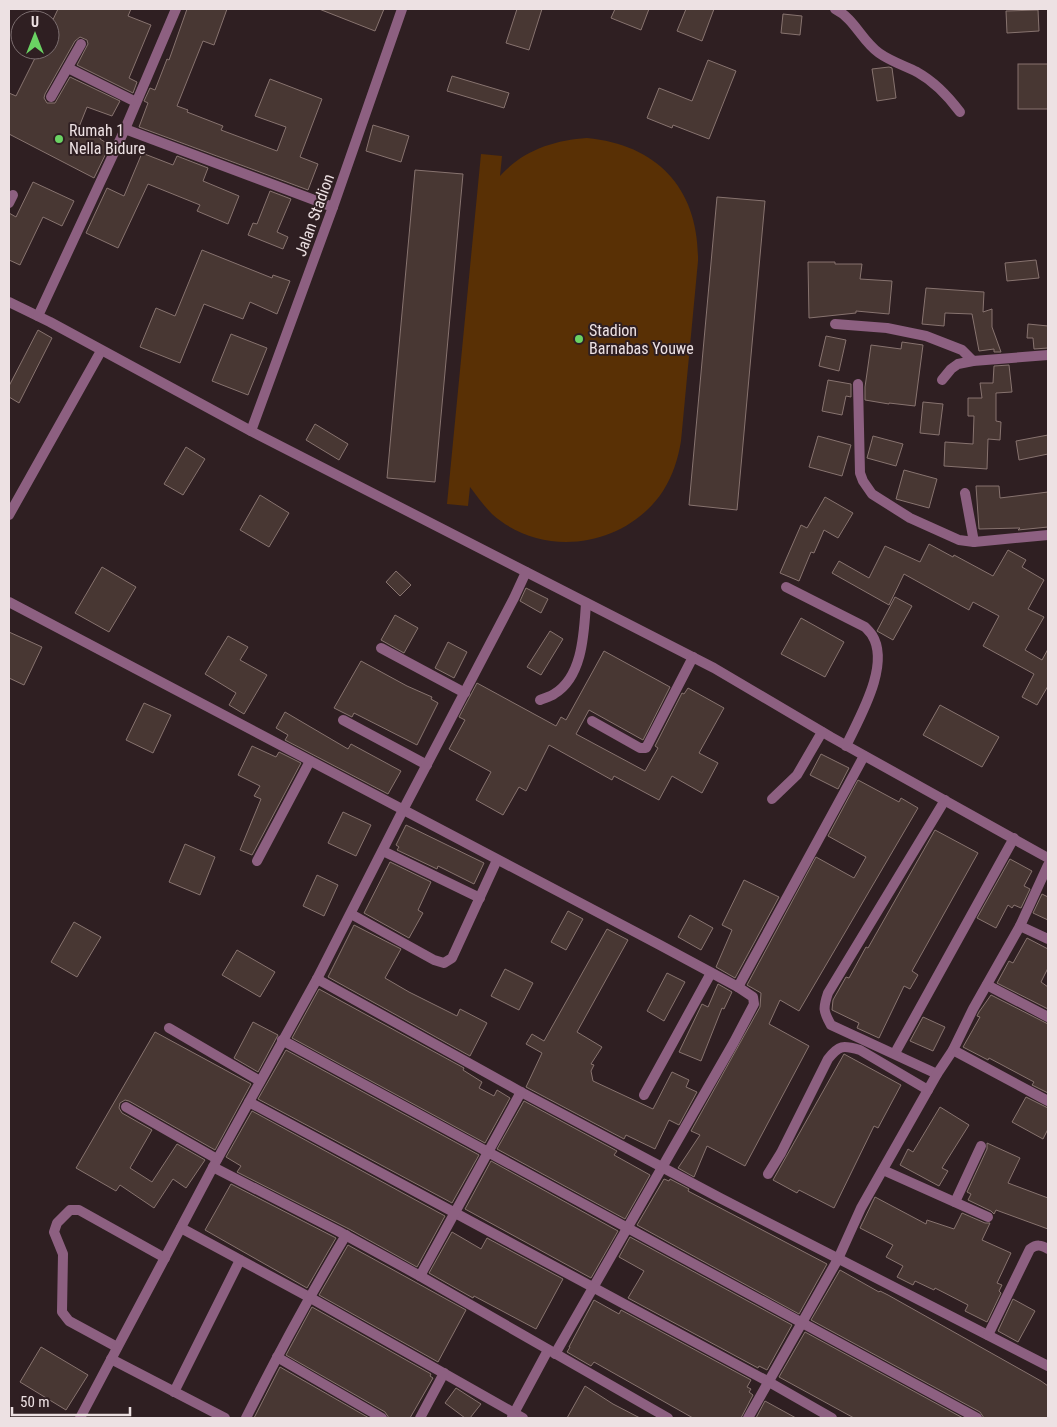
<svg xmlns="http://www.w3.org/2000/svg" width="1057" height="1427" font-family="'Roboto Condensed',sans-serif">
<rect width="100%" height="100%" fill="#2f1f22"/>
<path fill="#593005" d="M587,138C658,145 699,189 698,261L681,441C678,459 673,475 663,491C626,547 543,560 492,514C484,506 477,496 470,487L468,506L447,504L481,154L502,156L500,176C522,151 554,140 587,138Z"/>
<g fill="#483733" stroke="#87736f">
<polygon points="58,9 131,9 128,16 151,25 129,78 137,82 133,93 77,65 88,44 87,40 80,37 75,41 45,94 44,98 47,103 55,103 70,77 120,101 112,116 87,107 79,127 101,136 100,139 110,145 94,178 9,134 9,93 16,96 39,50 50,50 50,26"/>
<polygon points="187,9 227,9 214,45 203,41 177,106 188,110 187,112 223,126 221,130 277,151 286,127 255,116 270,79 322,99 300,157 318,164 308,190 139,127 148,103 144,101 150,88 155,90 167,59 169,60"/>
<polygon points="319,9 384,9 375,31"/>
<polygon points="517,9 542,9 529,50 506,43"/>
<polygon points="615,9 649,9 641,30 611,18"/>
<polygon points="686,9 714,9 702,41 677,31"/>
<polygon points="1038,10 1039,31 1007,33 1006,11"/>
<polygon points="783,14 802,16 800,35 781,33"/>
<polygon points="708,60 736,71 709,139 673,125 672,128 647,118 659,88 692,101"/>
<rect x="1018" y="64" width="30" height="45"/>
<polygon points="889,67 892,68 896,98 877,101 872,69"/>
<polygon points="452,76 509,93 504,108 447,91"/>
<polygon points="373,125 409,136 401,162 366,151"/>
<polygon points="142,153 173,165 177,156 208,168 203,181 239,196 228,224 197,211 200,205 148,184 118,248 86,233 107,188 124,196"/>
<polygon points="415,170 463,174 435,482 387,478"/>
<polygon points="33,182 74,201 62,226 43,217 20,265 9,260 9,213 16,217"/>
<polygon points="270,191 291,199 277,232 288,237 283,249 248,235 253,223 257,224"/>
<polygon points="717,197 765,201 737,510 689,505"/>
<polygon points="202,250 272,278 273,275 290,281 277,314 250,302 243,319 204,304 180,363 140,347 156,308 175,316"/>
<polygon points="1036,260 1039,278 1007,281 1005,263"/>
<polygon points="808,262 835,262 835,264 862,264 860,279 892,281 889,314 856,311 856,313 809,318"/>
<polygon points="926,288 984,292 983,312 992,309 992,327 1001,352 994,352 994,349 979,351 972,314 945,313 944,326 922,324"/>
<polygon points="1028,324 1048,326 1048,348 1034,349 1033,338 1027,338"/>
<polygon points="38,330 52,338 19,403 9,397 9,386"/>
<polygon points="231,334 267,348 248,395 212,381"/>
<polygon points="826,336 846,340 839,371 819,366"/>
<polygon points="902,342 923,345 915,406 889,403 889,404 865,400 865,387 871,345 901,349"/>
<polygon points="1009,365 1012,392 996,393 996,421 1001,422 1000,440 988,439 987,469 944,466 945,442 973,444 974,416 968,416 968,398 982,398 980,383 993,383 994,366"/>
<polygon points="828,380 851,384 851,397 846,396 842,415 822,411"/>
<polygon points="923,402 943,404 939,435 920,433"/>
<polygon points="315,424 348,444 339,460 306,440"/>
<polygon points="1048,435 1048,454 1019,460 1016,441"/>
<polygon points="818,436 851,445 842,476 809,467"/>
<polygon points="873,436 903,444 896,466 867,458"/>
<polygon points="186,447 205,459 183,495 164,484"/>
<polygon points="904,470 937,479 929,508 896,499"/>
<polygon points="976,486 999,486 1000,498 1048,492 1048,527 1018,530 1020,528 979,529"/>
<polygon points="260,495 289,513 269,547 240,530"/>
<polygon points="825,497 853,513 838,538 824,530 814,553 811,552 799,581 780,573 801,525 807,528"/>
<polygon points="929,544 953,557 954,555 993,576 1008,550 1026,560 1022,567 1044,580 1028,609 1044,617 1025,650 1042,660 1048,649 1048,686 1037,705 1022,697 1034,674 983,646 999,616 973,602 969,610 904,574 889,605 832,573 839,561 869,578 885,546 920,562"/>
<polygon points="102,567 136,587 109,632 75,613"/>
<polygon points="396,571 411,585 400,596 386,582"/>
<polygon points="526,588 548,599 541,613 520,601"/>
<polygon points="895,597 912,606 893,640 877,631"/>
<polygon points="395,615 418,628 404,653 381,640"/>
<polygon points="801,618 844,642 825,677 781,654"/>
<polygon points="550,631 563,639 541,675 527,667"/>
<polygon points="9,632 42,647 24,685 9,678"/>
<polygon points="228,636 248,647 240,660 267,675 244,714 229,705 236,693 205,674"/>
<polygon points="448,642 467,652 454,678 435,668"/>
<polygon points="604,651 670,687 643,740 589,710 576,734 645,771 658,748 655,746 682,693 684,694 688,688 724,708 699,753 718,763 702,793 672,776 659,800 614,776 612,780 549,745 526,791 519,787 503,815 476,800 491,772 449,749 465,720 459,717 477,683 556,726 561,717 566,720"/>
<polygon points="361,661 407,686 432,697 431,699 438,703 417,745 354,713 352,717 334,708"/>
<polygon points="144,703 171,715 153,753 126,740"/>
<polygon points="940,705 999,737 982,767 923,735"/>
<polygon points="285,712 348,749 351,744 401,771 388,794 285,740 288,735 276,728"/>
<polygon points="252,746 276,757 279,752 301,763 252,855 240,850 261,799 254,796 260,786 238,775"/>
<polygon points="821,754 849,768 838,789 810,775"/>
<polygon points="858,780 899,802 901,798 918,808 799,1011 780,1000 769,1024 809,1046 745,1166 707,1146 694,1177 678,1168 700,1135 691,1131 760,1007 761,993 747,985 816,857 854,878 866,857 828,836"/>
<polygon points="343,812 371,825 356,856 328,843"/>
<polygon points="406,825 484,863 474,884 438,866 437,869 397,850 399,847 396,845"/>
<polygon points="935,830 978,853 912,971 918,975 910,989 904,986 879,1038 857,1028 859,1023 832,1010 833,1000 846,977 849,978 866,947 868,948"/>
<polygon points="185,844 215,857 200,895 169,882"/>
<polygon points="1010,859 1032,871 1024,886 1030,889 1021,908 1014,905 1012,908 1008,905 996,928 977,918"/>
<polygon points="390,862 431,882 418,910 423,913 409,938 364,913"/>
<polygon points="317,875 338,885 324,916 303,906"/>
<polygon points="744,880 779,897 735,978 716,967 732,930 722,925"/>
<polygon points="1042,894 1048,897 1048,920 1033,913"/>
<polygon points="568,911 583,919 566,950 551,942"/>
<polygon points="690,915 713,928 701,950 678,937"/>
<polygon points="74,922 101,937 77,977 51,962"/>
<polygon points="354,925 401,949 385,978 409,992 457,1016 460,1009 487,1023 470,1056 328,977"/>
<polygon points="607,929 628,940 577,1032 602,1047 591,1064 594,1065 591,1071 593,1081 653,1109 672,1072 689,1080 686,1087 697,1092 679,1125 669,1120 655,1149 626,1135 624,1139 526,1087 542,1053 526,1044 532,1034 544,1041"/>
<polygon points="1027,938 1048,949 1048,968 1041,982 1048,987 1048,1009 997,983 1009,961 1013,963"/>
<polygon points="237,950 275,972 260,997 222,975"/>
<polygon points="505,969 533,983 519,1010 491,996"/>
<polygon points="667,973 685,982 664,1021 647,1011"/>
<polygon points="718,984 732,992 724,1009 722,1008 701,1061 679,1052 702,1004 708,1007"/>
<polygon points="319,989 464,1068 463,1070 482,1082 479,1088 494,1096 497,1090 510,1098 485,1143 292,1038"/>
<polygon points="991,995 1048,1024 1048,1093 1032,1085 1034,1082 989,1058 988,1060 963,1047 980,1017 977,1016 979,1012"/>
<polygon points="923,1017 945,1027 933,1051 910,1041"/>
<polygon points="253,1022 278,1035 258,1072 234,1058"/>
<polygon points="155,1032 251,1084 215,1150 129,1101 125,1100 120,1103 119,1108 122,1113 152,1130 130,1168 152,1182 177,1144 205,1160 186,1188 173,1179 154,1208 120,1185 116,1191 76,1168"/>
<polygon points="286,1050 479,1155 452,1203 258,1099"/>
<polygon points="844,1054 901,1085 878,1128 874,1126 834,1208 799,1190 797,1193 773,1180"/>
<polygon points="1026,1097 1048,1108 1048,1129 1043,1139 1012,1122"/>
<polygon points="524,1101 617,1151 614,1155 650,1175 625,1219 497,1149"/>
<polygon points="940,1107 969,1125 942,1168 948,1171 939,1186 900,1165 908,1149 913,1152"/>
<polygon points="252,1111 445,1216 417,1267 349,1229 237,1172 241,1166 226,1157"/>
<polygon points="987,1143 1020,1158 1008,1183 1048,1198 1048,1229 996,1210 994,1214 991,1211 968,1200 971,1194 967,1192 987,1149"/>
<polygon points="491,1161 618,1231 591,1278 465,1209"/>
<polygon points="664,1179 669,1181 670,1179 689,1189 688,1191 827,1264 799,1314 637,1225"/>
<polygon points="231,1184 336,1238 307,1288 205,1230"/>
<polygon points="875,1197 926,1224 927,1220 954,1229 962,1213 985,1223 990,1223 982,1240 1011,1253 997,1283 1002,1285 999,1291 1001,1293 987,1322 965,1311 968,1305 935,1288 934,1290 915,1281 913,1285 897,1277 903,1266 886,1257 893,1245 860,1228"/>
<polygon points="452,1232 481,1249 487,1238 563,1279 536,1329 474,1296 473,1298 429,1273"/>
<polygon points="630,1237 792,1325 767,1370 759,1366 758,1368 628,1298 644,1271 619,1257"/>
<polygon points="348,1245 466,1310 438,1362 319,1295"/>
<polygon points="840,1270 879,1292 880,1291 888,1295 1041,1381 1048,1386 1048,1418 984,1418 980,1412 811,1320"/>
<polygon points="1013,1299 1035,1311 1018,1342 998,1331"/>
<polygon points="594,1300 619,1314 621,1310 751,1380 747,1387 751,1389 749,1392 753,1395 741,1418 693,1418 594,1362 591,1366 567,1352 570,1347 569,1347"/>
<polygon points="312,1307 431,1374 430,1376 433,1378 410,1418 389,1418 385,1412 286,1355"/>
<polygon points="805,1332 963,1418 854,1418 779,1377"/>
<polygon points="41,1347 88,1375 66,1410 20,1382"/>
<polygon points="280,1367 369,1418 254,1418"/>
<polygon points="585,1386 613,1404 640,1418 567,1418"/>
<polygon points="456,1388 481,1404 470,1418 465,1418 445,1403"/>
<polygon points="765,1401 796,1418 756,1418"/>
</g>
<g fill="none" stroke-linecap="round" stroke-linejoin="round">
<g stroke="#8d6081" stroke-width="10">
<path d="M835,9C855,19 861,40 879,53C890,61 905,66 917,72C935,82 948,96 960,112"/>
<polyline points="68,68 136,102"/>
<polyline points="51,97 81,44"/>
<polyline points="125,129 333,207"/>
<polyline points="9,203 13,195"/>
<polyline points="9,302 50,322 251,431 714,668 831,737 1048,858"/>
<polyline points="38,316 125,129 176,9"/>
<polyline points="835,324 887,328 926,336 962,350 973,361"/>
<polyline points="942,380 951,369 958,364 973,361 1048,355"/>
<polyline points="858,384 860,473 863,481 872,494 910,518 959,540 974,542 1048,535"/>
<polyline points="251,431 333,207 402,9"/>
<polyline points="965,493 974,542"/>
<polyline points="9,515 101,351"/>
<path d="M786,587L865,627C867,629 870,632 872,635C891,665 859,718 846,746"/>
<polyline points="9,602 658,944 738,987 753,997 754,1004 734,1042 555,1354"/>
<polyline points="381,648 465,693"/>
<path d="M540,700C544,698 550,697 554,694C583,677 584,632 586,603"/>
<polyline points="343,720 427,765"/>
<polyline points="592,721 640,748 646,748 693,657"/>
<polyline points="772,799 797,775 822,732"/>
<polyline points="383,851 480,898"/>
<polyline points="257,861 310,761"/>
<polyline points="351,914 434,960 444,963 452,958 497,860"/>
<polyline points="1020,926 1048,939"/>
<polyline points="317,979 521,1092 720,1198 1048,1366"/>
<polyline points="987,985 1048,1017"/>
<polyline points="738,987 864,756"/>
<polyline points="169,1028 260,1081"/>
<polyline points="282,1040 977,1418"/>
<polyline points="953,1050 1048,1101"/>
<polyline points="895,1053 1014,838"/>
<path d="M937,1074L831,1025C823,1011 823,1008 828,993L945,800"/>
<polyline points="644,1095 711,973"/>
<polyline points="249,1102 769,1382 832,1418"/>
<polyline points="126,1107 217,1159"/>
<polyline points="213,1167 338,1231 420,1276 668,1418"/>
<polyline points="883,1170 988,1217"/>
<path d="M768,1174L781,1153L828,1059C839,1045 843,1045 860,1050L928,1090"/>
<polyline points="955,1202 981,1146"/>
<polyline points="181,1228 309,1297 523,1418"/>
<polyline points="420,1276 521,1092"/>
<path d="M988,1335L1030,1249C1037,1244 1041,1245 1048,1249"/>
<polyline points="117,1347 69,1321 62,1312 63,1254 54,1232 57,1223 70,1210 79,1210 165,1258"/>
<polyline points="277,1357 382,1418"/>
<polyline points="111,1359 225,1418"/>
<polyline points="174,1392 240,1260"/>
<polyline points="512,1417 548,1350"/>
<polyline points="80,1418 213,1167 317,979 403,810 514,598 526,572"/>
<path d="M246,1418C277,1356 310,1295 346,1235"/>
<polyline points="420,1418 444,1373"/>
<polyline points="748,1418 838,1259 861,1208 937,1074 953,1050 973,1009 1020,926 1048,865"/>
</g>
</g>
<g fill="#6ad363" stroke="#2f1f22" stroke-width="2">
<circle cx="59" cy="139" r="5"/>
<circle cx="579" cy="339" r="5"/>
</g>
<g text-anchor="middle" stroke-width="4" stroke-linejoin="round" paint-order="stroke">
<g font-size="16" fill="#ede1e3" stroke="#2f1f22" text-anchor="start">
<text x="69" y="136">Rumah 1<tspan x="69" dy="18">Nella Bidure</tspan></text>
<text x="589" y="336">Stadion<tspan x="589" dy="18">Barnabas Youwe</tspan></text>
</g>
<g font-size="16" fill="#ede1e3" stroke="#2f1f22">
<text transform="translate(314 215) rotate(-70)" y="6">Jalan Stadion</text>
</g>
</g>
<rect width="1057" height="1427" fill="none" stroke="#ede1e3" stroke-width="20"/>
<g transform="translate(35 35)"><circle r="24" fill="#2f1f22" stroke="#7b6d6f"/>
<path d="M0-4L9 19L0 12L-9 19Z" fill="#6ad363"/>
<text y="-8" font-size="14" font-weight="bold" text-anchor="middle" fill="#ede1e3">U</text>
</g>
<path d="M12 1407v8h118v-8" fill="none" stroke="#ede1e3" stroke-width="2.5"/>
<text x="20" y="1407" font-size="15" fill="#ede1e3" stroke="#2f1f22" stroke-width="4" paint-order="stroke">50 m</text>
</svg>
